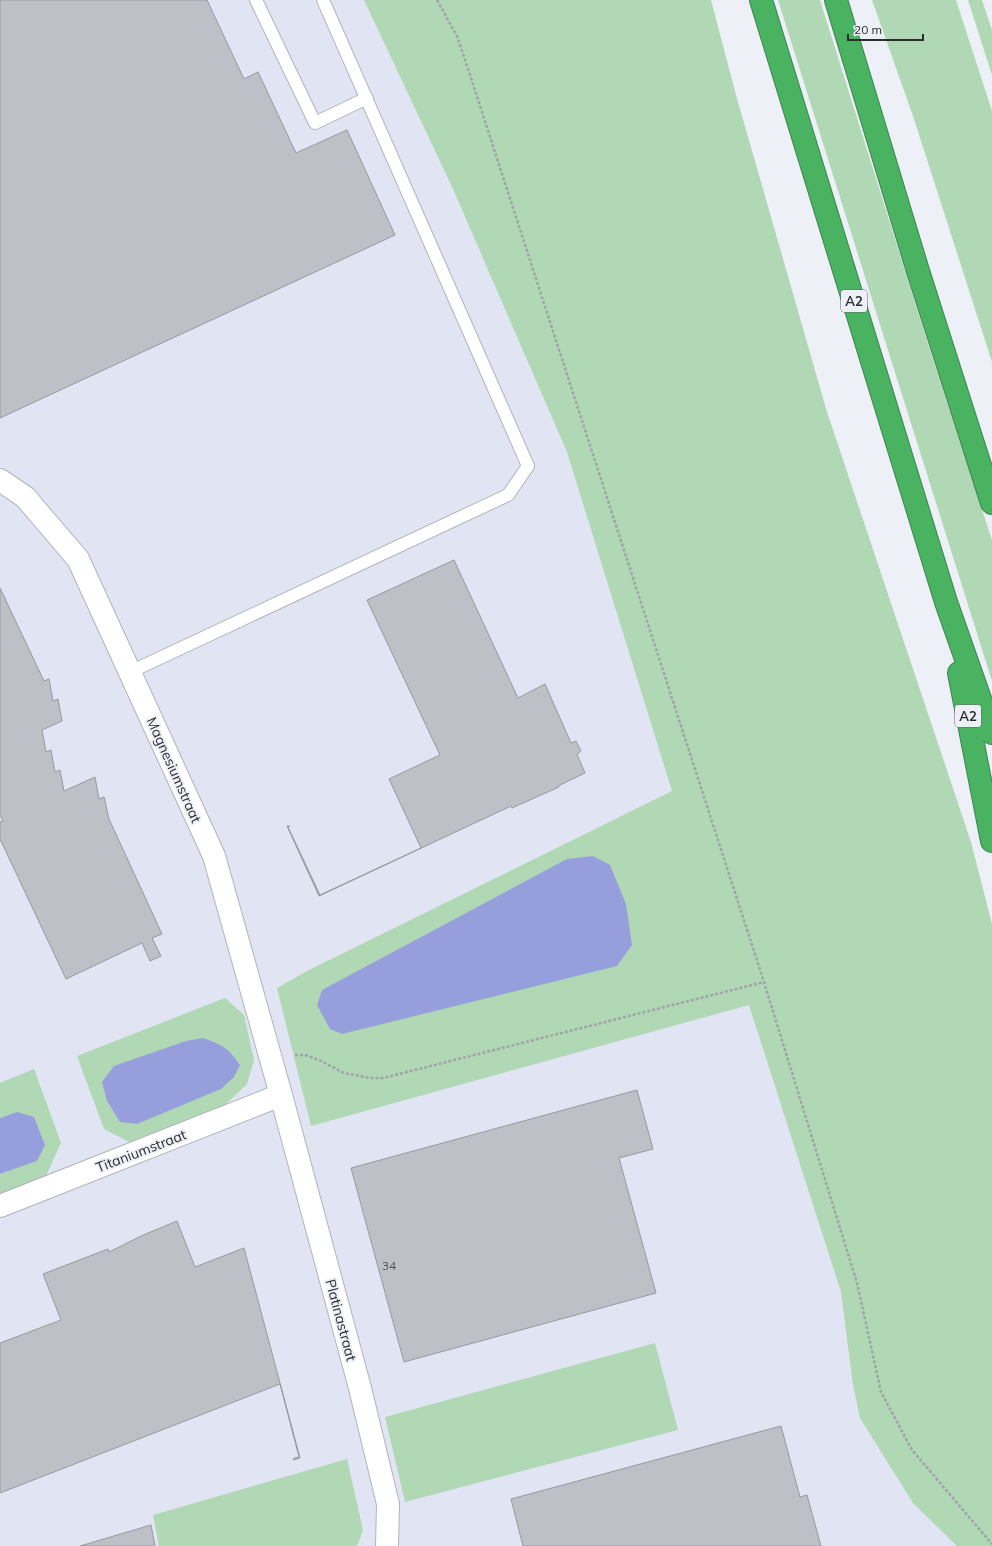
<svg xmlns="http://www.w3.org/2000/svg" width="992" height="1546" font-family="Mulish,sans-serif">
<rect width="100%" height="100%" fill="#eef0f7"/>
<polygon fill="#e1e4f2" points="0,0 368,0 572,444 966,1546 0,1546"/>
<g fill="#b0d8b5">
<polygon points="364,0 711,0 736,95 827,412 971,842 992,924 992,1546 957,1546 913,1503 860,1418 853,1385 841,1292 749,1005 311,1126 277,988 307,971 672,791 567,452 453,189"/>
<polygon points="778,0 820,0 929,347 992,540 992,681"/>
<polygon points="872,0 956,0 992,111 992,362 914,119"/>
<polygon points="968,0 982,0 992,30 992,75"/>
<polygon points="225,998 244,1015 254,1060 247,1084 225,1105 129,1142 104,1129 77,1056"/>
<polygon points="34,1069 61,1143 45,1178 0,1195 0,1174 37,1161 17,1112 0,1118 0,1083"/>
<polygon points="655,1343 678,1430 405,1502 385,1417"/>
<polygon points="347,1459 363,1530 357,1546 159,1546 153,1515"/>
</g>
<g fill="#969fdc">
<polygon points="593,856 610,865 626,904 632,945 617,966 342,1034 330,1029 317,1005 322,990 567,859"/>
<path d="M203,1038C223,1045 228,1048 240,1065L234,1077L221,1089L137,1124L120,1122L107,1101L102,1082L114,1066L186,1041Z"/>
<polygon points="17,1112 34,1117 45,1145 37,1161 0,1174 0,1118"/>
</g>
<g fill="#bec0c7" stroke="#97989f">
<polygon points="0,0 207,0 244,79 258,72 296,153 347,130 395,235 0,418"/>
<polygon points="454,560 518,698 545,684 571,743 576,741 581,751 577,754 585,773 558,786 559,787 512,808 511,806 319,896 287,826 290,826 288,827 320,895 421,848 389,779 440,755 367,600"/>
<polygon points="0,588 44,681 49,679 53,701 58,699 62,721 42,730 46,752 51,750 55,772 60,770 64,791 95,777 99,799 104,797 109,819 162,934 152,938 161,956 150,961 142,943 66,979 0,839 0,822 3,821 0,815"/>
<polygon points="637,1090 653,1149 619,1158 656,1293 404,1362 351,1168"/>
<polygon points="177,1221 195,1267 244,1248 300,1458 293,1460 294,1458 299,1457 280,1384 0,1493 0,1343 61,1320 43,1274 108,1249 109,1252 141,1236"/>
<polygon points="781,1426 800,1497 807,1495 821,1546 523,1546 511,1499"/>
<polygon points="151,1525 155,1546 80,1546"/>
</g>
<g fill="none" stroke-linecap="round" stroke-linejoin="round">
<defs>
<g id="service">
<polyline points="256,0 315,123 367,98"/>
<polyline points="130,672 508,495 528,466 323,0"/>
</g>
<g id="minor">
<polyline points="0,480 25,497 78,559 214,856 281,1095 360,1388 388,1504 387,1546"/>
<polyline points="0,1206 281,1095"/>
</g>
<g id="motorway">
<polyline points="761,0 946,602 992,733"/>
<polyline points="836,0 918,271 992,503"/>
<polyline points="959,673 992,841"/>
</g>
</defs>
<use href="#service" stroke="#b2b3ba" stroke-width="14"/>
<use href="#minor" stroke="#b2b3ba" stroke-width="24"/>
<use href="#motorway" stroke="#3f8450" stroke-width="24"/>
<g stroke="#a1a3a8" stroke-width="2.5" stroke-dasharray="3 2" stroke-linecap="butt">
<polyline points="437,0 457,36 469,72 764,982 857,1283 881,1392 912,1450 992,1544"/>
<polyline points="295,1055 305,1055 319,1060 344,1073 370,1078 383,1078 764,982"/>
</g>
<use href="#service" stroke="#fff" stroke-width="12"/>
<use href="#minor" stroke="#fff" stroke-width="22"/>
<use href="#motorway" stroke="#49b361" stroke-width="22"/>
</g>
<g text-anchor="middle" stroke-width="4" stroke-linejoin="round" paint-order="stroke">
<g font-size="12" fill="#515256">
<text x="389" y="1270">34</text>
</g>
<g fill="#eef0f7" stroke="#67686c" stroke-width="1">
<rect x="841" y="290" width="26" height="22" rx="3"/>
<rect x="955" y="705" width="26" height="22" rx="3"/>
</g>
<g font-size="13" font-weight="bold" fill="#2d2d30">
<text x="854" y="306">A2</text>
<text x="968" y="721">A2</text>
</g>
<g font-size="14" fill="#2d2d30" stroke="#eef0f7">
<text transform="translate(174 770) rotate(66)" y="5">Magnesiumstraat</text>
<text transform="translate(141 1151) rotate(-21)" y="5">Titaniumstraat</text>
<text transform="translate(341 1320) rotate(75)" y="5">Platinastraat</text>
</g>
</g>
<path d="M848 34v6h75v-6" fill="none" stroke="#2d2d30" stroke-width="2"/>
<text x="854" y="34" font-size="12" fill="#2d2d30" stroke="#eef0f7" stroke-width="3" paint-order="stroke">20 m</text>
</svg>
